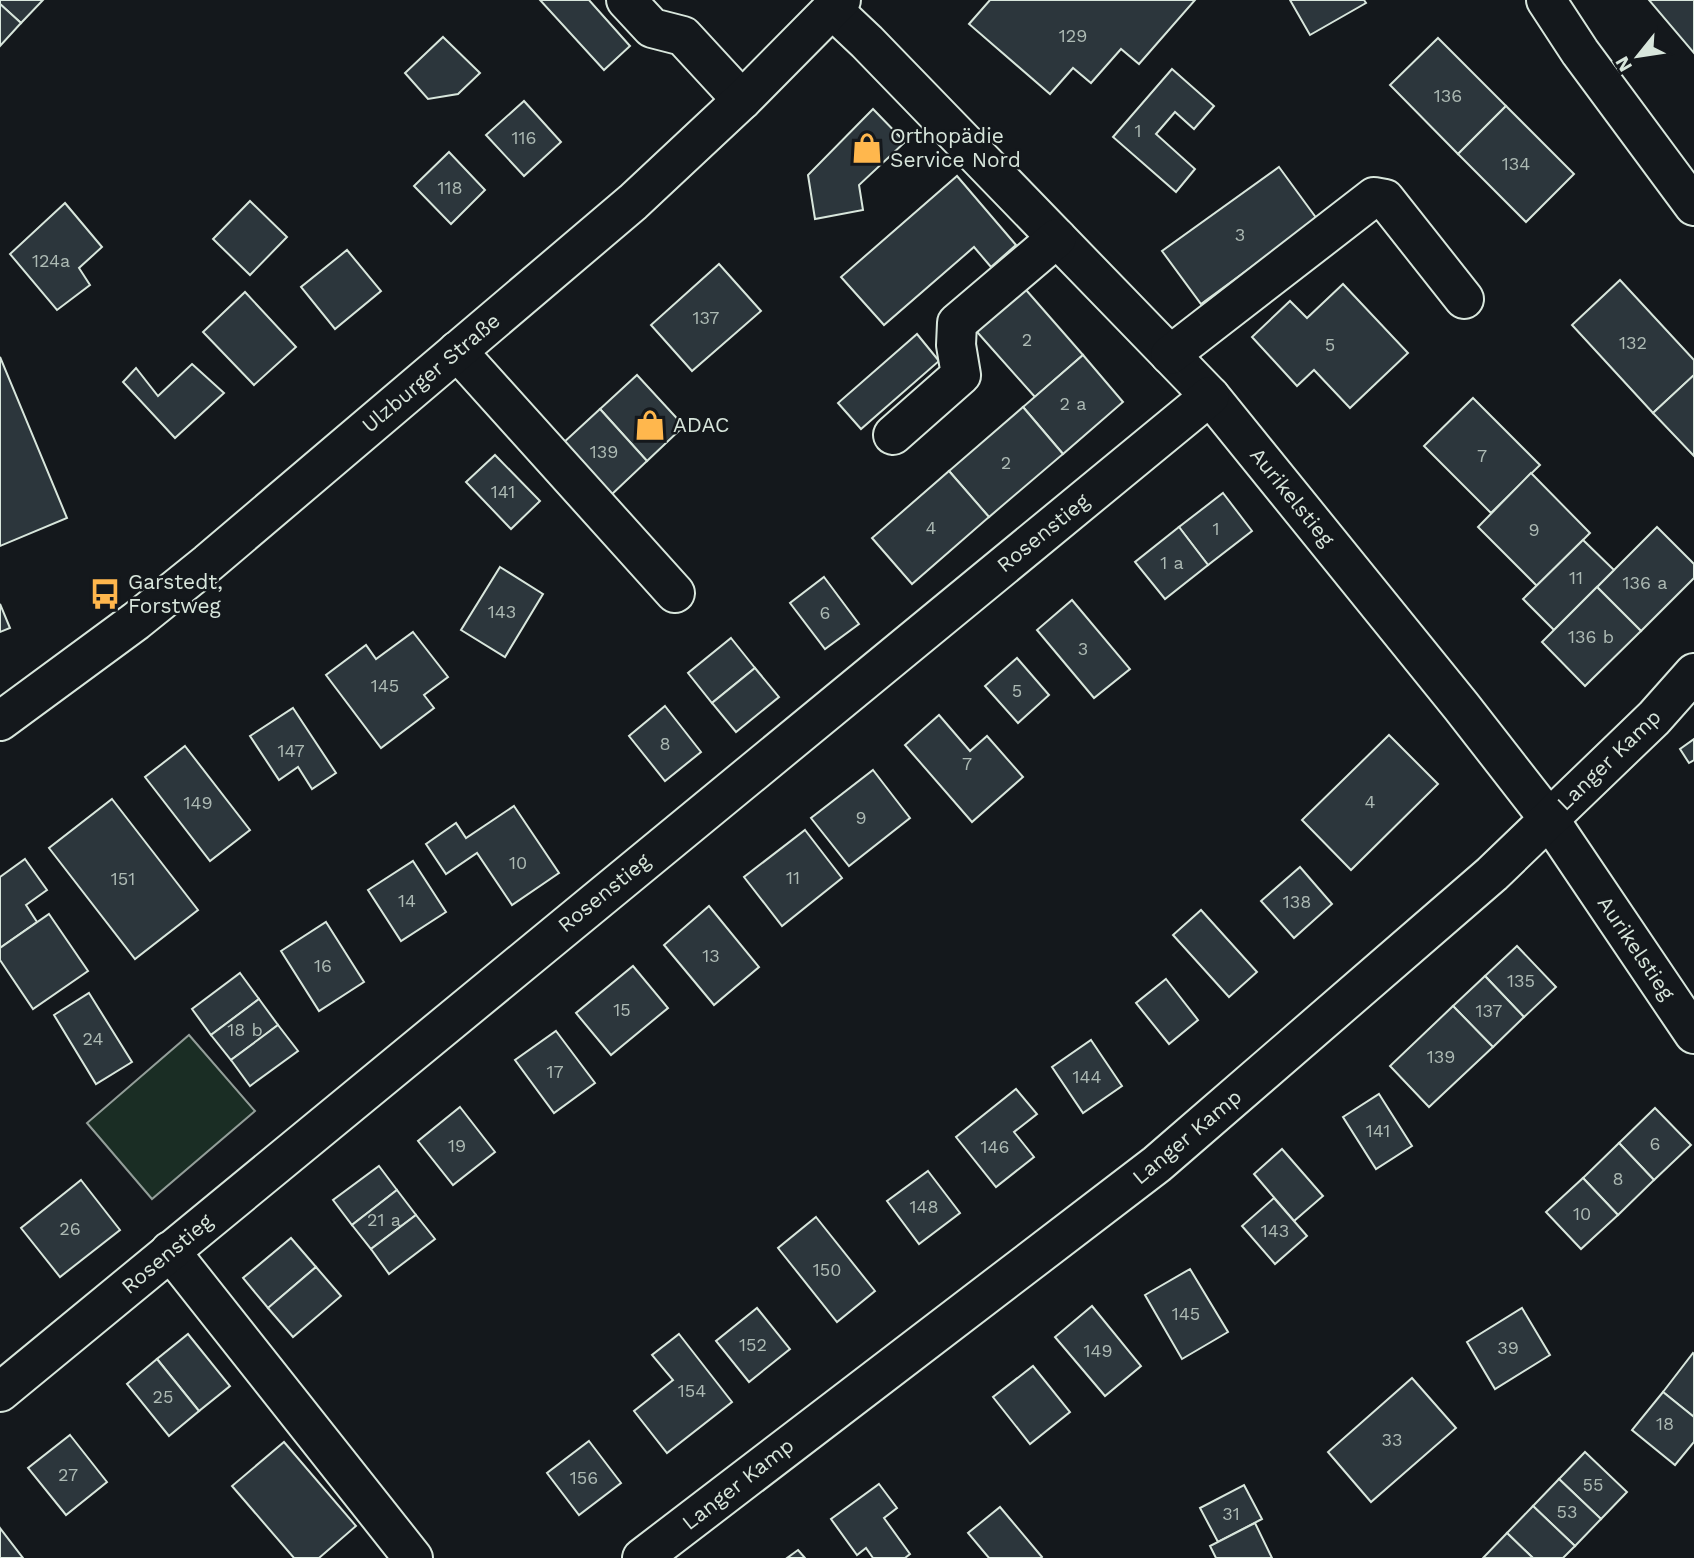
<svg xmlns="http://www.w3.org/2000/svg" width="1694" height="1558" font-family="'Work Sans',sans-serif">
<rect width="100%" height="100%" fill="#14181c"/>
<polygon fill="#1a2d24" stroke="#939e99" stroke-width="2" points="189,1035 255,1111 152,1199 87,1123"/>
<g fill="#2c363c" stroke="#d8e6dc" stroke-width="2">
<polygon points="0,0 43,0 21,23 0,4"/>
<polygon points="540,0 589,0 630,46 604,70"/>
<polygon points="990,0 1195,0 1139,64 1121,49 1091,83 1073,68 1050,94 969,24"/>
<polygon points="1290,0 1364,0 1366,3 1310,35"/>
<polygon points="1649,0 1694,0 1694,53"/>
<polygon points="0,4 21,23 0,46"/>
<polygon points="443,37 480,73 458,94 428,99 405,73"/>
<polygon points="1438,38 1506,106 1458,154 1390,85"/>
<polygon points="1172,69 1214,106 1194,129 1175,112 1156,134 1195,169 1176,192 1113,137"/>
<polygon points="524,101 561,142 524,176 486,135"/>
<polygon points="1506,106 1574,174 1526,222 1458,154"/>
<polygon points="873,109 905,142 859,185 863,210 815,219 808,175"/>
<polygon points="449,152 485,190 451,224 414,186"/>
<polygon points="1279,167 1317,219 1201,304 1162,251"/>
<polygon points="957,176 1016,245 991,267 974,247 884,325 841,277"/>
<polygon points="250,201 287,237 250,275 213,239"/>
<polygon points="65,203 102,247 79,268 90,285 57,310 10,254"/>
<polygon points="347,250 381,291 335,329 301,287"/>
<polygon points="719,264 761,311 692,371 651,325"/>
<polygon points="1620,280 1694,360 1694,375 1653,413 1572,325"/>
<polygon points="1020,283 1083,355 1035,397 970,324"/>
<polygon points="1343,284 1408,353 1350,408 1314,370 1297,386 1252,337 1290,301 1307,318"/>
<polygon points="245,292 296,347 254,385 203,332"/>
<polygon points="917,334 939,361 861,429 838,403"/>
<polygon points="1083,355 1123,402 1063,454 1023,407"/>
<polygon points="0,357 67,518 0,546"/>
<polygon points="192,364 224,393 175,438 123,382 136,368 158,396"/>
<polygon points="637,375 684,426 647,461 600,409"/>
<polygon points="1694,375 1694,456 1653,413"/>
<polygon points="1473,398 1540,465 1491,513 1424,446"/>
<polygon points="1023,407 1063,454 989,517 949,471"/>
<polygon points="600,409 647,461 610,496 562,444"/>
<polygon points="495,455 540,501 511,529 466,482"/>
<polygon points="949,471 989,517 912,584 872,538"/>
<polygon points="1531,473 1590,533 1537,586 1478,527"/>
<polygon points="1223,493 1252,531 1208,565 1179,527"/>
<polygon points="1179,527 1208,565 1165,599 1135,562"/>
<polygon points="1657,527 1694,564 1694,578 1641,631 1597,587"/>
<polygon points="1583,540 1614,570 1554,630 1523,599"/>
<polygon points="500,567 543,594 505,657 461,630"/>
<polygon points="824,577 859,624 825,649 790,603"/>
<polygon points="1597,587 1641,631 1585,686 1542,642"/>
<polygon points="1072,600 1130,669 1094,698 1037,630"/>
<polygon points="0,604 10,628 0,632"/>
<polygon points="413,632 448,677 424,695 434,708 381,748 326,675 366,645 376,659"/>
<polygon points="731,638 755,668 712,703 688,673"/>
<polygon points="1017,658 1049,695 1018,723 985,686"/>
<polygon points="755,668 779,697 736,732 712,703"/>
<polygon points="665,706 701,752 665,781 629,736"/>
<polygon points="293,708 336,773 312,789 298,767 279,780 250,736"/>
<polygon points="939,715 970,751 987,736 1023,777 972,822 905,745"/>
<polygon points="1389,735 1438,784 1351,870 1302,820"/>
<polygon points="1694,739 1694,760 1689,763 1680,749"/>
<polygon points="185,746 250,830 210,861 145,777"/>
<polygon points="873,770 910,818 849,866 811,818"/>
<polygon points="112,799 198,910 135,959 49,848"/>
<polygon points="514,806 559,873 512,905 477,853 446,874 426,844 456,823 466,838"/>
<polygon points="805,830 842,878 782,926 744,877"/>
<polygon points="25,859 47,890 26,905 37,922 0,948 0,877"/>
<polygon points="413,861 446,912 401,941 368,890"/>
<polygon points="1300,867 1332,904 1294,938 1261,901"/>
<polygon points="709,906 759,967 714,1005 664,945"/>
<polygon points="1201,910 1257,972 1229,997 1173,935"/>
<polygon points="49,914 88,971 33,1009 0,960 0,948"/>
<polygon points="326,922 364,982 319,1011 281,951"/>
<polygon points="1517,946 1556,987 1524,1017 1485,976"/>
<polygon points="633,966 668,1008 611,1055 576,1013"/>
<polygon points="240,973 259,999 211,1035 192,1009"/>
<polygon points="1485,976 1524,1017 1493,1047 1453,1006"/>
<polygon points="1166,979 1198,1020 1169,1044 1136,1003"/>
<polygon points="89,993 132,1062 96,1084 54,1015"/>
<polygon points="259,999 278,1025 231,1060 211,1035"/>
<polygon points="1453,1006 1493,1047 1429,1107 1390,1066"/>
<polygon points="278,1025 298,1051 250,1086 231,1060"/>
<polygon points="556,1031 595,1083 554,1113 515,1060"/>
<polygon points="1091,1040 1122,1086 1083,1113 1052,1067"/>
<polygon points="1016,1089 1037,1114 1014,1132 1034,1157 996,1187 956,1137"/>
<polygon points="1379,1094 1412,1146 1376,1169 1343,1117"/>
<polygon points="460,1107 495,1152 453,1185 418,1141"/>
<polygon points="1655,1108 1691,1145 1654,1180 1619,1143"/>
<polygon points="1619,1143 1654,1180 1618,1215 1583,1178"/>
<polygon points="1282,1149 1323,1196 1294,1221 1254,1174"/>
<polygon points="379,1166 397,1190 352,1225 333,1200"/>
<polygon points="928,1171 960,1213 919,1244 887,1201"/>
<polygon points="1583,1178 1618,1215 1581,1249 1546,1212"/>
<polygon points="81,1180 120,1230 60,1277 21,1228"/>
<polygon points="397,1190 416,1215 371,1249 352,1225"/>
<polygon points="1274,1198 1307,1236 1275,1264 1242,1226"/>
<polygon points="416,1215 435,1239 389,1274 371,1249"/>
<polygon points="816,1217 875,1291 837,1322 778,1248"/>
<polygon points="291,1238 316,1267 268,1308 243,1278"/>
<polygon points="316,1267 341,1296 293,1337 268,1308"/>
<polygon points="1190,1269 1228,1332 1182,1359 1145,1295"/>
<polygon points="1092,1306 1141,1366 1105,1396 1055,1337"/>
<polygon points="757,1308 790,1349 749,1382 716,1341"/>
<polygon points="1522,1308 1550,1355 1495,1389 1467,1342"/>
<polygon points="188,1334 230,1386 199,1411 157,1359"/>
<polygon points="679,1334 732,1402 667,1453 634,1411 673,1380 652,1355"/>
<polygon points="1693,1353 1694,1354 1694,1417 1663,1392"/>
<polygon points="157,1359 199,1411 169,1436 127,1384"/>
<polygon points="1033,1366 1070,1412 1030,1444 993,1397"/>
<polygon points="1412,1378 1456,1428 1371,1502 1328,1452"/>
<polygon points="1663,1392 1694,1417 1694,1442 1675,1465 1632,1430"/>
<polygon points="70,1435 107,1482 66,1515 28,1468"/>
<polygon points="589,1441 621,1483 579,1515 547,1473"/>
<polygon points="284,1442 356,1526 319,1558 294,1558 232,1486"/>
<polygon points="1585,1452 1627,1492 1601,1519 1559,1479"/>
<polygon points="1559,1479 1601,1519 1575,1546 1533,1506"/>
<polygon points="879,1484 897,1508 884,1518 910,1554 905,1558 873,1558 866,1548 857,1555 831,1519"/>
<polygon points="1244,1485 1262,1519 1218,1542 1200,1508"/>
<polygon points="1533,1506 1575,1546 1563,1558 1533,1558 1507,1533"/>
<polygon points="1000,1507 1042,1557 1041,1558 989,1558 968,1533"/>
<polygon points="1255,1523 1272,1558 1216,1558 1210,1546"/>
<polygon points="0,1528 23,1558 0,1558"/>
<polygon points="1507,1533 1533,1558 1483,1558"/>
<polygon points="798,1550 805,1558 787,1558"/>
</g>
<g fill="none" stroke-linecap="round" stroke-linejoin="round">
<defs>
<g id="minor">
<polyline points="626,0 652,28 683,36 742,100"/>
<polyline points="1546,0 1580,52 1694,206"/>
<polyline points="832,9 867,42 1210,396 1461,706 1549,819 1694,1034"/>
<polyline points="457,351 675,593"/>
<polyline points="1170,355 1374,197 1385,199 1464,299"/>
<polyline points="893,435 961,375 956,345 957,323 1057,238"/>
<polyline points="170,1251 413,1558"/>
<polyline points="0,1392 1210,396"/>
<polyline points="642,1558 1157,1164 1492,874 1654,718 1694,673"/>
</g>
<polyline id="major" points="0,721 136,621 208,563 633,202 742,100 841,0"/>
</defs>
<use href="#minor" stroke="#d8e6dc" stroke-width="42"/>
<use href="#major" stroke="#d8e6dc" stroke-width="42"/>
<use href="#minor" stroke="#14181c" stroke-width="38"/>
<use href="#major" stroke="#14181c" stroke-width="38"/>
</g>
<defs>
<symbol id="shop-bare" viewBox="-9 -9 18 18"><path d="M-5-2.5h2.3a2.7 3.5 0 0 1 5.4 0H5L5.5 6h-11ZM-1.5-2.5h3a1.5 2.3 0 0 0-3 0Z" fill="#ffb74d" stroke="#14181c" stroke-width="2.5" paint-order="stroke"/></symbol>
<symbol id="bus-bare" viewBox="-9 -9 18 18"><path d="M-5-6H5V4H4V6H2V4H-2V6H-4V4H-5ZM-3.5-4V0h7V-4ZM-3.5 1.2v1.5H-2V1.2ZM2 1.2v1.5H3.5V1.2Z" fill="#ffb74d" stroke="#14181c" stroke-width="2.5" paint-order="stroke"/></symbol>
</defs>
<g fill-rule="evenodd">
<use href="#shop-bare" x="845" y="126" width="44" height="44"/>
<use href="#shop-bare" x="628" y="403" width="44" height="44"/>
<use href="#bus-bare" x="83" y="572" width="44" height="44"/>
</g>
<g text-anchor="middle" stroke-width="5" stroke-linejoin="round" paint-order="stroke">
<g font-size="18" fill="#adbab4">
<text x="1073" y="42">129</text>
<text x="1448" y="102">136</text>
<text x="1138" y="137">1</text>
<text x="524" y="144">116</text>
<text x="1516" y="170">134</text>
<text x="450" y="194">118</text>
<text x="1240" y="241">3</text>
<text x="51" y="267">124a</text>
<text x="706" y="324">137</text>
<text x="1027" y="346">2</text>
<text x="1633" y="349">132</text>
<text x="1330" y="351">5</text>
<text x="1073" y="410">2 a</text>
<text x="604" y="458">139</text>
<text x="1482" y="462">7</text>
<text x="1006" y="469">2</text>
<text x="503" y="498">141</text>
<text x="931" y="534">4</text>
<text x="1216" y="535">1</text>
<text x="1534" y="536">9</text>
<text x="1172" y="569">1 a</text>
<text x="1576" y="584">11</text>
<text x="1645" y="589">136 a</text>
<text x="502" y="618">143</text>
<text x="825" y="619">6</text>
<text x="1591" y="643">136 b</text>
<text x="1083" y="655">3</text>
<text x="385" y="692">145</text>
<text x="1017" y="697">5</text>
<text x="665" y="750">8</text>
<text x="291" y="757">147</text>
<text x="967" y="770">7</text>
<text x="1370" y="808">4</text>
<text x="198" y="809">149</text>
<text x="861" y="824">9</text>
<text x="518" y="869">10</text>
<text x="793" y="884">11</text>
<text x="123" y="885">151</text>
<text x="407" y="907">14</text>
<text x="1297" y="908">138</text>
<text x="711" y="962">13</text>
<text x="323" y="972">16</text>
<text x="1521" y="987">135</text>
<text x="622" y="1016">15</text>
<text x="1489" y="1017">137</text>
<text x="245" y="1036">18 b</text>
<text x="93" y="1045">24</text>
<text x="1441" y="1063">139</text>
<text x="555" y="1078">17</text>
<text x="1087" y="1083">144</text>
<text x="1378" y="1137">141</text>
<text x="1655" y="1150">6</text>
<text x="457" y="1152">19</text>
<text x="995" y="1153">146</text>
<text x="1618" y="1185">8</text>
<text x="924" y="1213">148</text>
<text x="1582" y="1220">10</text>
<text x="384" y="1226">21 a</text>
<text x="70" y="1235">26</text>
<text x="1275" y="1237">143</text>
<text x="827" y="1276">150</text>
<text x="1186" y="1320">145</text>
<text x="753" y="1351">152</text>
<text x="1508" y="1354">39</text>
<text x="1098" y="1357">149</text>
<text x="692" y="1397">154</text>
<text x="163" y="1403">25</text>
<text x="1665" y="1430">18</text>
<text x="1392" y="1446">33</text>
<text x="68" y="1481">27</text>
<text x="584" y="1484">156</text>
<text x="1593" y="1491">55</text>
<text x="1567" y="1518">53</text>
<text x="1231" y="1520">31</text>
</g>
<g font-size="21" fill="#d8e6dc" stroke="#14181c" text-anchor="start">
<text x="890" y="143">Orthopädie<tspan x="890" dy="24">Service Nord</tspan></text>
<text x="673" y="432">ADAC</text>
<text x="128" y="589">Garstedt,<tspan x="128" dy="24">Forstweg</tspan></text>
</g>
<g font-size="21" fill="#d8e6dc" stroke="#14181c">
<text transform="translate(431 373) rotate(-40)" y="7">Ulzburger Straße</text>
<text transform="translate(1292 497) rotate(51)" y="7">Aurikelstieg</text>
<text transform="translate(1043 533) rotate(-39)" y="7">Rosenstieg</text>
<text transform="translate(1609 760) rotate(-44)" y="7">Langer Kamp</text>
<text transform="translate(604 893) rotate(-39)" y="7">Rosenstieg</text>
<text transform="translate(1636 948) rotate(56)" y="7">Aurikelstieg</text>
<text transform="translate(1187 1137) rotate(-40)" y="7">Langer Kamp</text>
<text transform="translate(167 1254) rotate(-40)" y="7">Rosenstieg</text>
<text transform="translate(738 1484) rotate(-38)" y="7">Langer Kamp</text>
</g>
</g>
<g transform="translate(1638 56) rotate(240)" stroke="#14181c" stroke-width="5" paint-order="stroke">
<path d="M0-5L12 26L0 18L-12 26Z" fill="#d8e6dc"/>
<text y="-10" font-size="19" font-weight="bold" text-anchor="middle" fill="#d8e6dc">N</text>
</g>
</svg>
